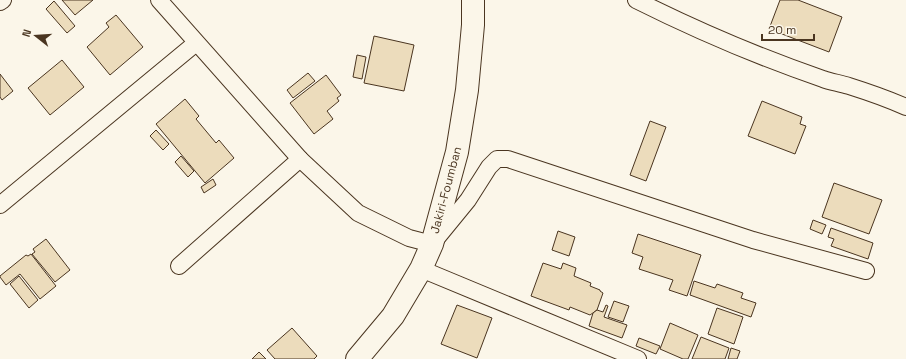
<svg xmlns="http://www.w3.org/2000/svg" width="906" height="359" font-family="'Space Grotesk',sans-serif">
<rect width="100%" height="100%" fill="#fbf6e9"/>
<g fill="#ecdcbc" stroke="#4a3520">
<polygon points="62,0 93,0 75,15"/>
<polygon points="780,0 798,0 842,17 829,52 769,29"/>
<polygon points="54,1 75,26 67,33 46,9"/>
<polygon points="116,15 143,47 110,75 87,47 109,27 106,23"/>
<polygon points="374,36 414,45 404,91 364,83"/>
<polygon points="357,55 366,57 362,79 353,77"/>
<polygon points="62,60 84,87 50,115 28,88"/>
<polygon points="308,73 315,81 293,98 287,90"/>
<polygon points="0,74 13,91 2,100 0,97"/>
<polygon points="326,75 341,95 337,98 339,101 327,111 333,119 314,134 290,103"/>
<polygon points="185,99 199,116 196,119 216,143 219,140 234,158 205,183 156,124"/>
<polygon points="762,101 802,117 800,124 806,126 795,154 748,136"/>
<polygon points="650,121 666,127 646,181 630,175"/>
<polygon points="156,130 169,144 163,150 150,136"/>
<polygon points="181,156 194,171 188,177 175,162"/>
<polygon points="213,179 216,185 204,193 201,187"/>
<polygon points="834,183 882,200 869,234 822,217"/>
<polygon points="813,220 826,225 822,234 810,229"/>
<polygon points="831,228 873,243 868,259 831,246 834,239 828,237"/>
<polygon points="558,231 575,237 569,256 552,250"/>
<polygon points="638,234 701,255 687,296 669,290 673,280 639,269 643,257 632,253"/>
<polygon points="46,239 70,270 55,282 32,254 35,252 33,249"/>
<polygon points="31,254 56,286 40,299 20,274 6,285 0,277 0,276 26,255 28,256"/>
<polygon points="543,263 561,269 563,263 576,268 574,276 591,283 590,286 600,290 600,291 603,293 597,310 590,315 570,307 569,310 531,296"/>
<polygon points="19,276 38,300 29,308 10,284"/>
<polygon points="694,281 715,288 717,284 743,293 741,298 756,303 751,317 690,295"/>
<polygon points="614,301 629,306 623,322 608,317"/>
<polygon points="457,305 492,318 477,358 441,344"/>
<polygon points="606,305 608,306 604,317 627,325 622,338 589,326 593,313 597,310 603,312"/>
<polygon points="717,308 743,317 734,344 708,334"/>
<polygon points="670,323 698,335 688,359 683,359 660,349"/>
<polygon points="292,328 317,356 314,359 275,359 267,350"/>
<polygon points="701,337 729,348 725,359 692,359"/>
<polygon points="639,338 660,346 656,354 636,346"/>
<polygon points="731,348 740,351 737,359 728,359"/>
<polygon points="259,352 266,359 252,359"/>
</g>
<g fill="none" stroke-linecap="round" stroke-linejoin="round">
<defs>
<g id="minor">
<polyline points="159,0 300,159 358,213 409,238 432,244 468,200 489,167 497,159 508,159 753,240 866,271"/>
<path d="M636,0C696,30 759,57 823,79C831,82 840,83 849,86C868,92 888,99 906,107"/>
<polyline points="0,2 3,0"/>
<polyline points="0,205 196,43"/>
<polyline points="179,266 300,159"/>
<polyline points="421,269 638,359"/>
</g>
<polyline id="primary" points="357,359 393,316 421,269 432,244 457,152 467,90 473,25 473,0"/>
</defs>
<use href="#minor" stroke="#4a3520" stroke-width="18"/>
<use href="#primary" stroke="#4a3520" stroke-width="24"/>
<use href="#minor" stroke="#fbf6e9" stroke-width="16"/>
<use href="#primary" stroke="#fbf6e9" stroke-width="22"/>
</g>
<g text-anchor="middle" stroke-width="3" stroke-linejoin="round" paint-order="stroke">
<g font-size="12" fill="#4a3520" stroke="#fbf6e9">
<text transform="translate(446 190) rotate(-75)" y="4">Jakiri-Foumban</text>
</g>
</g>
<g transform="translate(36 36) rotate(287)" stroke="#fbf6e9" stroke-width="3" paint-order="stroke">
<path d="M0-3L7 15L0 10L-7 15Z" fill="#4a3520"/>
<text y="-6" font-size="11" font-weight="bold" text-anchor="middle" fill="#4a3520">N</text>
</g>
<path d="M762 34v6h52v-6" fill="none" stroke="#4a3520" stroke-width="2"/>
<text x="768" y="34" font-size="12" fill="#4a3520" stroke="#fbf6e9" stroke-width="3" paint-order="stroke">20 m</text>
</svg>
